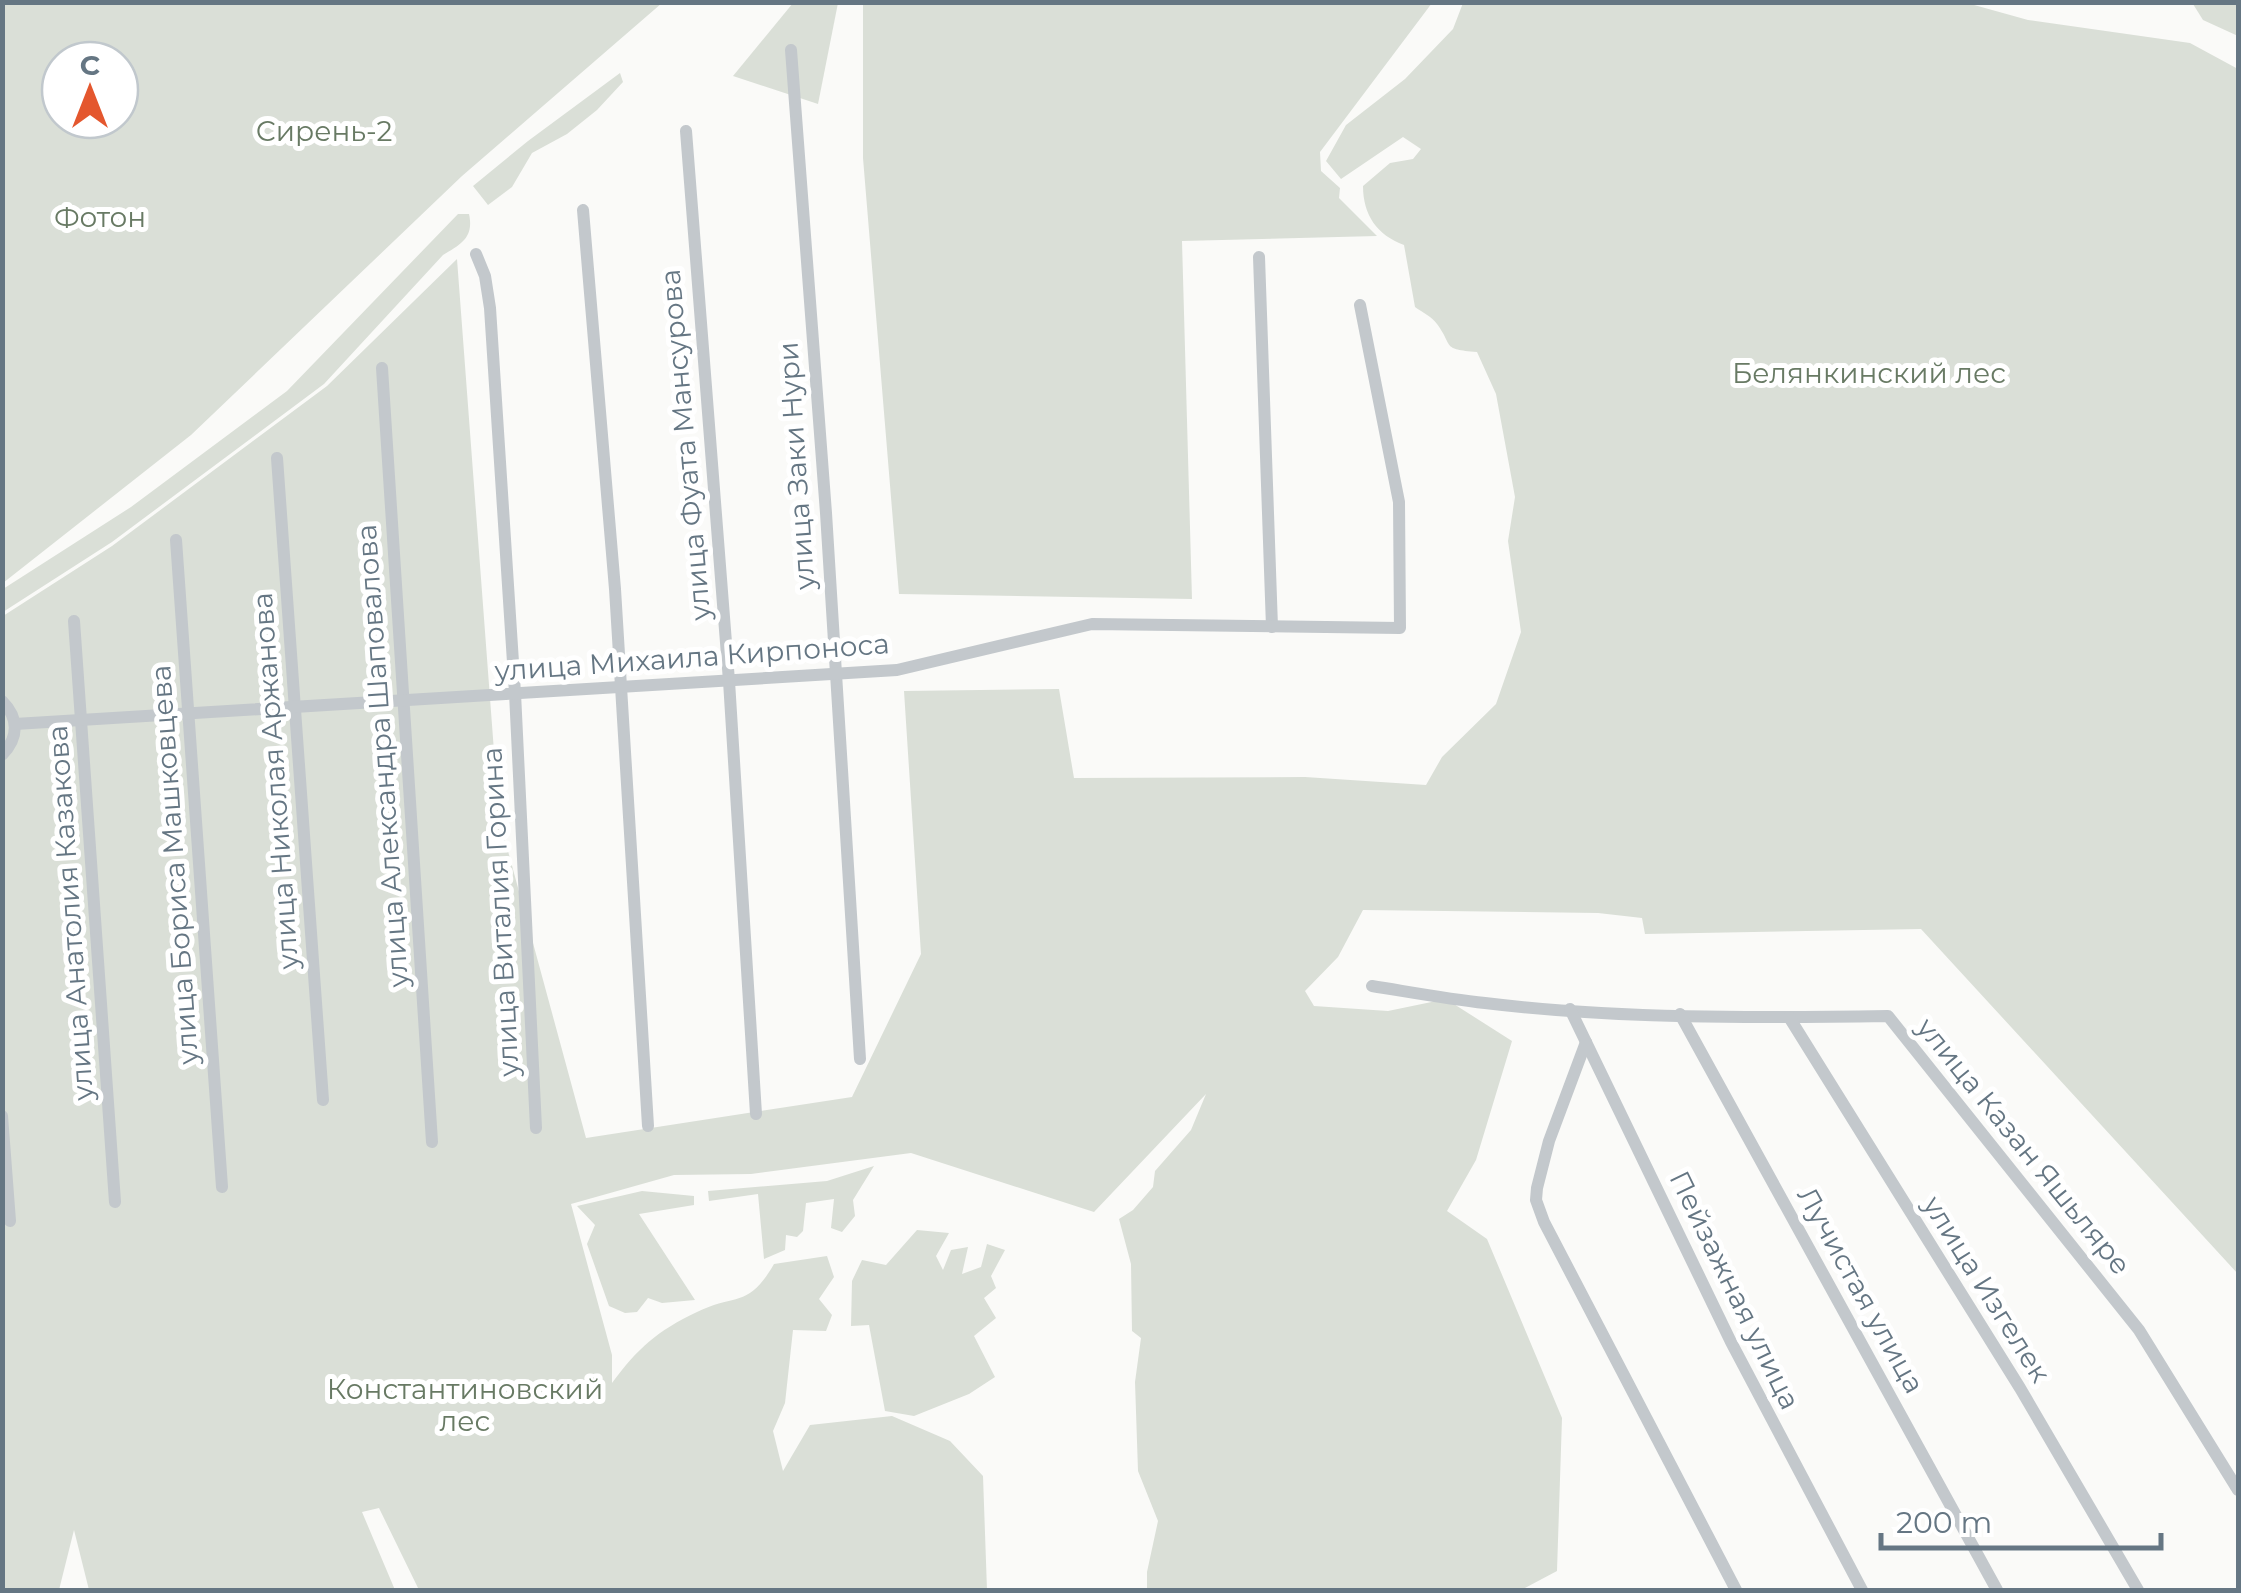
<svg xmlns="http://www.w3.org/2000/svg" width="2241" height="1593" font-family="Montserrat,sans-serif">
<rect width="100%" height="100%" fill="#fafaf8"/>
<g fill="#dadfd7" fill-rule="evenodd">
<path d="M3,2H662V3L462,176L191,435L3,583ZM60,60H120V120H60Z"/>
<polygon points="793,3 838,3 818,104 733,76"/>
<polygon points="863,3 1432,3 1320,152 1321,171 1340,188 1339,198 1377,236 1182,241 1192,599 899,594 863,158"/>
<path d="M1463,3H1967L2028,20L2190,43L2238,69V1274L1921,929L1645,934L1642,918L1598,913L1363,910L1338,957L1305,991L1314,1006L1388,1011L1446,999L1512,1041L1476,1160L1447,1211L1487,1239L1562,1418L1557,1571L1521,1590H1147V1572L1158,1521L1138,1471L1135,1382L1141,1338L1132,1331L1131,1264L1119,1219L1133,1210L1153,1187L1155,1171L1191,1130L1206,1094L1094,1212L911,1153L751,1174L674,1175L571,1204L612,1355V1383C638,1348 657,1331 697,1312C736,1293 748,1309 774,1264L827,1256L834,1277L819,1299L832,1315L826,1331L793,1330L785,1403L773,1431L783,1471L810,1425L892,1416L950,1441L983,1476L987,1590H419L379,1508L362,1512L395,1590H89L74,1530L59,1590H3V616L112,546L327,386L457,259L499,818L586,1138L852,1097L921,954L904,691L1059,689L1074,778L1305,777L1426,785L1442,757L1496,704L1521,632L1508,541L1515,497L1496,394L1477,352C1441,349 1454,347 1437,324C1432,317 1422,312 1415,307L1404,245C1377,235 1363,215 1363,186L1390,163L1413,159L1421,149L1403,137L1341,179L1326,161L1346,125L1405,79L1453,29Z"/>
<polygon points="2238,3 2238,36 2203,20 2193,4"/>
<polygon points="620,73 623,82 597,110 567,134 532,153 512,187 488,205 473,186 528,141"/>
<path d="M458,214H469C474,237 462,244 443,255L324,384L112,542L3,612V589L131,507L287,391Z"/>
<polygon points="874,1166 853,1200 855,1216 842,1232 831,1228 834,1199 806,1203 803,1231 797,1237 786,1235 785,1250 764,1259 758,1194 709,1201 708,1191 827,1181"/>
<polygon points="642,1191 694,1196 694,1205 639,1214 695,1300 662,1303 648,1298 637,1312 625,1313 609,1306 587,1244 595,1225 577,1206"/>
<polygon points="917,1230 949,1233 936,1256 943,1270 951,1250 968,1247 962,1274 981,1267 987,1244 1005,1250 991,1276 996,1288 984,1298 996,1318 974,1336 995,1377 969,1394 914,1416 885,1411 869,1325 851,1326 852,1281 862,1260 886,1265"/>
</g>
<g fill="none" stroke-linecap="round" stroke-linejoin="round">
<g stroke="#c3c8cc" stroke-width="12">
<polyline points="791,50 826,513 860,1059"/>
<polyline points="686,131 729,681 756,1114"/>
<polyline points="583,210 615,589 648,1126"/>
<polyline points="476,254 485,276 490,308 515,693 536,1128"/>
<polyline points="1259,257 1272,627"/>
<polyline points="382,368 432,1142"/>
<polyline points="277,458 323,1100"/>
<polyline points="176,540 222,1187"/>
<polyline points="74,621 115,1202"/>
<path d="M2,701C19,718 19,737 2,755"/>
<polyline points="15,724 897,670 1092,624 1400,628 1399,502 1360,305"/>
<path d="M1372,986C1410,992 1448,999 1485,1003C1616,1019 1757,1018 1888,1016L2139,1330L2238,1490"/>
<polyline points="1570,1009 1731,1342 1862,1590"/>
<polyline points="1680,1014 1997,1590"/>
<polyline points="1789,1017 2020,1388 2138,1590"/>
<polyline points="1586,1042 1549,1141 1537,1188 1536,1200 1544,1222 1736,1590"/>
<polyline points="2,1116 10,1221"/>
</g>
</g>
<g text-anchor="middle" stroke-width="10" stroke-linejoin="round" paint-order="stroke">
<g font-size="28" fill="#687a64" stroke="#fff">
<text x="324" y="141">Сирень-2</text>
<text x="100" y="227">Фотон</text>
<text x="1869" y="383">Белянкинский лес</text>
<text x="465" y="1399">Константиновский<tspan x="465" dy="32">лес</tspan></text>
</g>
<g font-size="28" fill="#657683" stroke="#fff">
<text transform="translate(685 445) rotate(-95)" y="10">улица Фуата Мансурова</text>
<text transform="translate(796 466) rotate(-94)" y="10">улица Заки Нури</text>
<text transform="translate(692 657) rotate(-4)" y="10">улица Михаила Кирпоноса</text>
<text transform="translate(382 756) rotate(-94)" y="10">улица Александра Шаповалова</text>
<text transform="translate(275 781) rotate(-94)" y="10">улица Николая Аржанова</text>
<text transform="translate(174 865) rotate(-94)" y="10">улица Бориса Машковцева</text>
<text transform="translate(500 912) rotate(-93)" y="10">улица Виталия Горина</text>
<text transform="translate(70 913) rotate(-94)" y="10">улица Анатолия Казакова</text>
<text transform="translate(2024 1146) rotate(51)" y="10">улица Казан Яшьляре</text>
<text transform="translate(1987 1289) rotate(58)" y="10">улица Изгелек</text>
<text transform="translate(1735 1290) rotate(64)" y="10">Пейзажная улица</text>
<text transform="translate(1861 1290) rotate(61)" y="10">Лучистая улица</text>
</g>
</g>
<rect width="2241" height="1593" fill="none" stroke="#657683" stroke-width="10"/>
<g transform="translate(90 90)"><circle r="48" fill="#ffffff" stroke="#c1c8cd" stroke-width="2.5"/>
<path d="M0-8L18 38L0 25L-18 38Z" fill="#e4572e"/>
<text y="-15" font-size="28" font-weight="bold" text-anchor="middle" fill="#657683">С</text>
</g>
<path d="M1881 1533v15h280v-15" fill="none" stroke="#657683" stroke-width="5"/>
<text x="1896" y="1533" font-size="30" fill="#657683" stroke="#ffffff" stroke-width="8" paint-order="stroke">200 m</text>
</svg>
